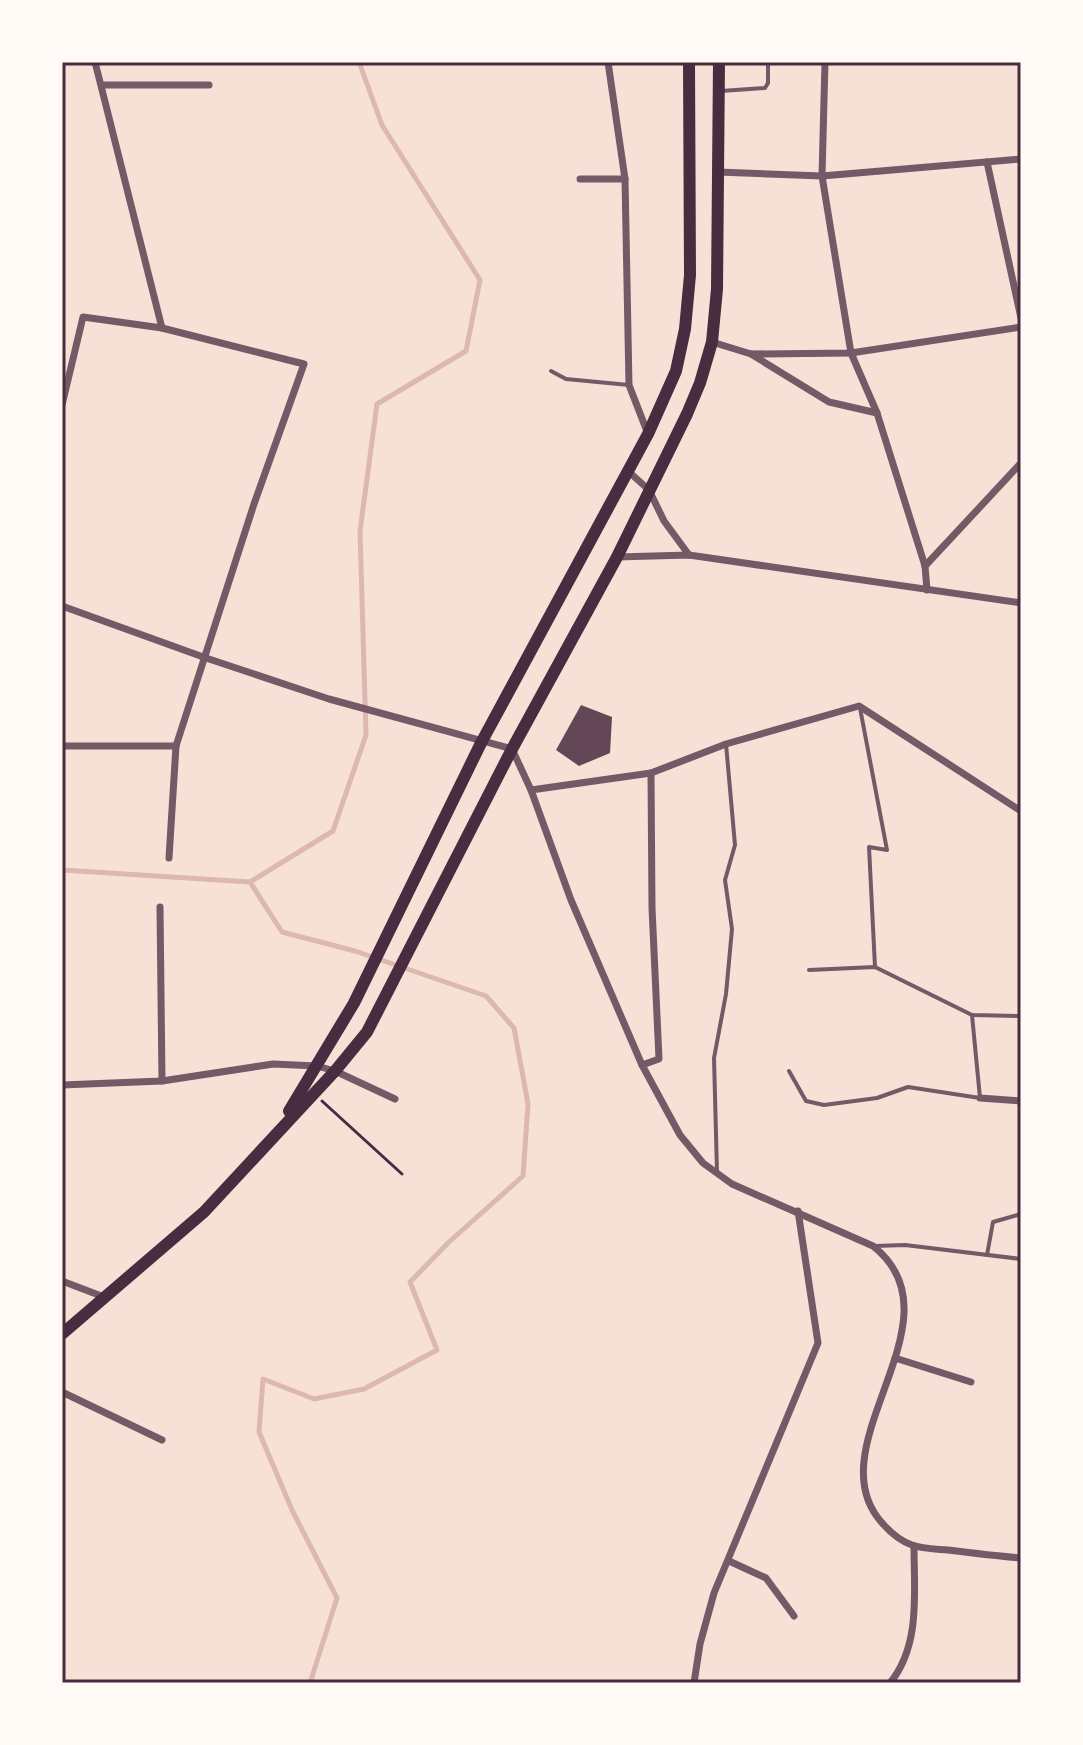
<svg xmlns="http://www.w3.org/2000/svg" width="1083" height="1745" font-family="Signika,sans-serif">
<rect width="100%" height="100%" fill="#f7e1d7"/>
<g fill="none" stroke-linecap="round" stroke-linejoin="round">
<g stroke="#dcb8b0" stroke-width="5">
<polyline points="62,870 250,882 333,831 366,735 360,531 377,404 466,351 480,280 382,125 359,62"/>
<polyline points="250,882 282,932 355,951 486,996 514,1028 528,1104 523,1176 449,1242 410,1282 437,1350 364,1389 314,1399 263,1379 259,1432 292,1510 337,1598 310,1683"/>
</g>
</g>
<polygon fill="#644757" points="581,705 612,717 610,753 579,766 556,750"/>
<g fill="none" stroke-linecap="round" stroke-linejoin="round">
<polyline stroke="#4a2c40" stroke-width="3" points="322,1101 402,1174"/>
<g stroke="#755966" stroke-width="4">
<polyline points="721,91 765,88 768,83 768,62"/>
<polyline points="551,371 566,379 629,385"/>
<polyline points="860,708 887,850 869,847 875,967"/>
<polyline points="809,970 875,967 972,1015 1021,1016"/>
<polyline points="789,1071 806,1101 824,1105 877,1098 908,1087 980,1098 972,1015"/>
<polyline points="717,1172 714,1058 726,994 732,929 725,880 735,845 726,744"/>
<polyline points="875,1246 905,1245 1021,1259"/>
<polyline points="987,1255 993,1222 1021,1214"/>
</g>
<g stroke="#755966" stroke-width="7">
<polyline points="95,62 162,328"/>
<polyline points="608,62 625,179 629,385 648,434"/>
<polyline points="825,62 822,176 851,353 877,413 925,566 927,590"/>
<polyline points="102,85 209,85"/>
<polyline points="987,162 1021,318"/>
<polyline points="718,172 822,176 1021,159"/>
<polyline points="580,179 625,179"/>
<polyline points="712,342 751,354 851,353 1021,327"/>
<polyline points="751,354 829,402 877,413"/>
<polyline points="62,405 83,317 162,328 304,364 254,504 176,746 169,858"/>
<polyline points="628,471 649,490 664,521 689,555"/>
<polyline points="617,557 689,555 1021,603"/>
<polyline points="925,566 1021,463"/>
<path d="M62,606L206,658L329,699L512,749L531,790L571,900L642,1065L680,1135L703,1163L732,1184L873,1246C967,1320 811,1447 883,1524C891,1533 900,1541 912,1545C922,1549 937,1549 948,1550C972,1553 997,1556 1021,1558"/>
<polyline points="62,746 176,746"/>
<polyline points="531,790 651,773 726,744 859,706 1021,811"/>
<polyline points="160,907 162,1081"/>
<polyline points="642,1065 659,1059 652,908 651,773"/>
<polyline points="62,1085 162,1081 273,1064 317,1066 335,1071 395,1099"/>
<polyline points="980,1098 1021,1101"/>
<polyline points="62,1281 104,1297"/>
<polyline points="895,1358 971,1382"/>
<polyline points="62,1392 162,1440"/>
<polyline points="729,1561 766,1578 794,1616"/>
<polyline points="694,1683 700,1644 714,1593 818,1343 798,1211"/>
<path d="M890,1683C921,1645 914,1592 914,1546"/>
</g>
<g stroke="#4a2c40" stroke-width="12">
<polyline points="289,1111 354,1003 481,743 648,434 676,371 685,329 690,275 689,62"/>
<polyline points="62,1334 204,1212 335,1071 367,1032 512,749 617,557 687,414 700,383 712,342 717,289 719,62"/>
</g>
</g>
<rect width="1083" height="1745" fill="none" stroke="#fffaf5" stroke-width="128"/>
<rect x="64" y="64" width="955" height="1617" fill="none" stroke="#4a2c40" stroke-width="3"/>
</svg>
